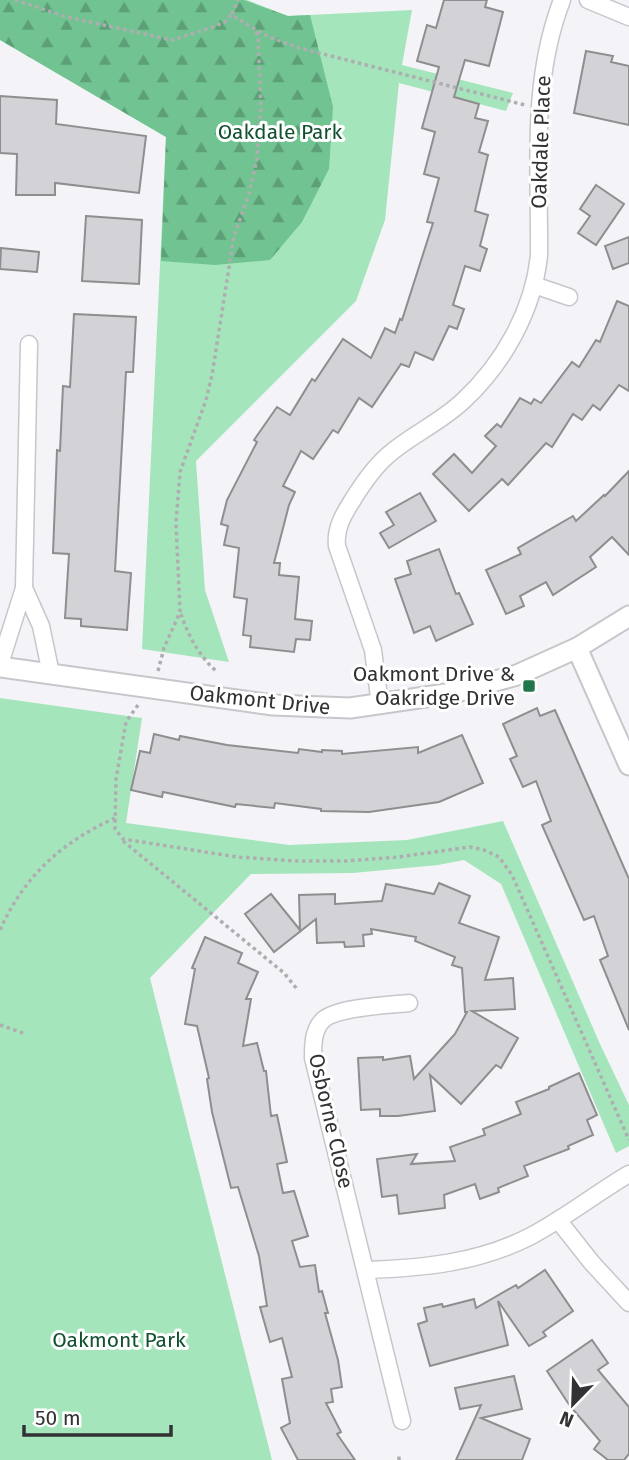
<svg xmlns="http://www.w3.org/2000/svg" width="629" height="1460" font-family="'Fira Sans',sans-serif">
<defs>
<pattern id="forest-firs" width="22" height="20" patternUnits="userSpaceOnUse" patternTransform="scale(1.75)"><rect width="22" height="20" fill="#71c391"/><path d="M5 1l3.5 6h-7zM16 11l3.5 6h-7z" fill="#5d9f77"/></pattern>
</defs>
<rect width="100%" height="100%" fill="#f4f4f8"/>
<g fill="#a5e5bc">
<polygon points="0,0 247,0 288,16 412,10 402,65 513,93 506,111 399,83 385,220 356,301 196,461 205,590 229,662 142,649 166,137 0,40"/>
<polygon points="0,698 142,718 126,823 289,845 407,840 503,821 600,1044 629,1105 629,1146 616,1153 501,884 464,860 438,865 353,873 251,874 150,978 272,1460 0,1460"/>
</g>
<polygon fill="url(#forest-firs)" points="0,0 244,0 288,16 310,15 333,107 329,169 302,222 270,260 215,265 161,261 166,137 0,40"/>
<g fill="#d3d2d6" stroke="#8e8e91" stroke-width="2">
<polygon points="444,0 487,0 485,7 503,12 489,66 465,60 454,97 479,104 475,118 488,121 479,152 488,155 475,211 488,215 480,246 487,249 480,271 465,266 453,305 464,309 457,329 449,326 433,360 415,352 409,367 401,364 372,407 359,398 338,433 333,430 313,459 301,451 283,486 295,492 289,505 274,563 280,563 279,575 299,577 295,619 312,621 310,640 296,639 294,652 250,647 251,636 243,635 247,599 234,597 239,548 224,545 228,526 221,524 227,500 257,442 254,440 277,407 290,415 312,379 315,381 343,339 371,358 385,328 395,333 400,319 402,320 433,223 427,222 439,178 424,174 435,132 422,128 439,67 417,61 427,25 436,28"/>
<polygon points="586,51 613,56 611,62 629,66 629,125 574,113"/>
<polygon points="0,96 57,100 56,124 146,136 139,193 55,183 55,195 16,195 17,154 0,153"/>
<polygon points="596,185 624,204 596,245 578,233 590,216 580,209"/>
<polygon points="86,216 142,220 139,284 82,281"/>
<polygon points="629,237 629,263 613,269 605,246"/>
<polygon points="1,248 39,252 37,272 0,269"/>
<polygon points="617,301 629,306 629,391 619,385 600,410 593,405 582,420 573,414 552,447 546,443 508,485 502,479 469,511 433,474 454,454 472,473 496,446 485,436 497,424 501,427 520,398 531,404 534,399 541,403 572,362 579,367 596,340 600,342"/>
<polygon points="74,314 136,317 133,372 126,372 115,571 131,573 127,630 81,626 81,619 65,618 69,554 53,553 57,450 60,451 63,386 70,387"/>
<polygon points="629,471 629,555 612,537 590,557 596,567 553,595 546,582 520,596 524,606 506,614 486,570 521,554 518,548 573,516 576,521 604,495 605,496"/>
<polygon points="420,493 436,521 389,548 380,533 394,525 386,512"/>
<polygon points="439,549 456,594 459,593 473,624 436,641 430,626 414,633 395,579 411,574 407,561"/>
<polygon points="537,708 540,716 555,710 629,879 629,1030 600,960 608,956 594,916 584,920 542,825 551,821 536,781 523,787 510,759 517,756 503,724"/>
<polygon points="154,734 179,740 180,736 227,745 298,753 299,749 322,752 322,750 342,751 342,754 418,747 418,753 462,735 483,783 439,802 369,812 321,811 321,809 275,803 274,808 236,804 235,807 163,792 162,797 131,790 140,751 150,753"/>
<polygon points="439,883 470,896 459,923 499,937 485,980 513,978 515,1009 472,1011 518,1038 501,1068 496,1065 461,1104 430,1075 435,1111 398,1116 380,1116 380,1109 361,1110 358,1058 383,1057 383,1060 410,1056 414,1079 455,1034 467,1012 465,1012 462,968 452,965 455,957 415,941 416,937 371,929 372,934 363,935 364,946 345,947 344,942 317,943 316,919 274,952 245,914 271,894 300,930 299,895 335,894 335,904 382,901 386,884 434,894"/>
<polygon points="205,937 242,953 238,963 258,972 246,999 251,999 243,1046 257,1043 264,1071 266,1071 271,1116 277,1115 287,1162 277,1164 283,1193 294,1191 308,1236 292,1241 300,1267 315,1265 319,1292 322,1291 328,1313 325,1313 338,1360 342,1387 331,1389 333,1402 326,1403 341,1432 337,1434 355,1460 298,1460 281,1428 290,1423 282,1379 292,1377 282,1338 270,1342 260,1307 267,1306 259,1256 238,1187 231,1188 212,1112 207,1079 209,1078 197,1026 185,1024 195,969 192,968"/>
<polygon points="579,1073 597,1115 587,1120 593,1135 568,1146 569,1149 524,1166 528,1176 498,1188 499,1192 480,1199 475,1184 444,1195 445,1208 399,1214 397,1195 382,1197 377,1159 417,1154 411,1164 455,1161 450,1147 485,1135 483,1129 521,1114 516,1102 549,1089 549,1087"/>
<polygon points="545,1270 573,1311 543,1332 546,1336 529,1346 498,1301 508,1345 430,1366 418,1324 427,1321 424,1308 442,1304 443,1307 474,1299 476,1308 516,1285 518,1288"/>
<polygon points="592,1340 608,1363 598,1370 629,1407 629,1454 624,1460 608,1460 594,1449 600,1441 570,1406 547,1371"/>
<polygon points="514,1376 522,1409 481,1418 530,1439 522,1460 456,1460 481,1405 460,1409 455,1388"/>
</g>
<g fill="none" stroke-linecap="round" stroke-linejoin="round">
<defs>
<g id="minor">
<polyline points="588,0 629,17"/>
<polyline points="534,285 569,297"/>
<polyline points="24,588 41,626 51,674"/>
<polyline points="0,664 24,588 29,344"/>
<path d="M380,705L373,650L337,546C335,529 343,515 352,501C363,483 376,464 393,451C415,433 442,421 463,401C503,364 533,311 539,256C540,169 530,83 562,0"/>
<polyline points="558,1220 592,1263 629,1303"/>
<path d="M367,1270C423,1268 477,1263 529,1237C564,1219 595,1194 629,1174"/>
<path d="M402,1421L313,1058C313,1045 313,1031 322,1021C334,1007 390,1005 409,1003"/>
</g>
<g id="tertiary">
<polyline points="577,648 629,765"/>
<polyline points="0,667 273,705 350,708 453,693 517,675 577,648 629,616"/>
</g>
</defs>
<use href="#minor" stroke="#c7c6ca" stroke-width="19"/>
<use href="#tertiary" stroke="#c7c6ca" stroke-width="23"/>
<g stroke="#aeaeb1" stroke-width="3.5" stroke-dasharray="3.5 3.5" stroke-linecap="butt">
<polyline points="15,0 67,17 172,40 210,28 225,22 231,15 267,36 299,48 525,105"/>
<polyline points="232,14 238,0"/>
<path d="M181,614C188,635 199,656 216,671"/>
<polyline points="158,671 164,648 180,612 176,523 180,472 206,400 212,375 234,236 249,194 257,159 261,109 258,36 255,30"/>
<polyline points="138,705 126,722 116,779 115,829 123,839 237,857 297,861 346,861 398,857 470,847 484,850 499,857 512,875 629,1140"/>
<polyline points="123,841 284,973 297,989"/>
<path d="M0,930C24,876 62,842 115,818"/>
<polyline points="0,1025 26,1034"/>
<polyline points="399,1460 399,1454"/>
</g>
<use href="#minor" stroke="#fff" stroke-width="16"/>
<use href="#tertiary" stroke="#fff" stroke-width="19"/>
</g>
<rect fill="#22774a" stroke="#fff" stroke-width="2.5" x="522" y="679" width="14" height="14" rx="3.5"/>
<g text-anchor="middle" stroke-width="6" stroke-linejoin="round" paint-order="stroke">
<g font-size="21" fill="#125130" stroke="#fff">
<text x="280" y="139">Oakdale Park</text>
<text x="119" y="1347">Oakmont Park</text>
</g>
<g font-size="21" fill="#323133" stroke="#fff">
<text transform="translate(541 142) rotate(-88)" y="7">Oakdale Place</text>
<text transform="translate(260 700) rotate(6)" y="7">Oakmont Drive</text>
<text transform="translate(331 1121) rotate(77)" y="7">Osborne Close</text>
</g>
<g font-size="21" fill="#323133" stroke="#fff" text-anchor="end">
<text x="515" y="681">Oakmont Drive &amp;<tspan x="515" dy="24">Oakridge Drive</tspan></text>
</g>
</g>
<g transform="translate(573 1404) rotate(203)" stroke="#ffffff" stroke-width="5" paint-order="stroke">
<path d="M0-5L12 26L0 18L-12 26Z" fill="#323133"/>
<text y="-10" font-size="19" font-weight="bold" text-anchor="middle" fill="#323133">N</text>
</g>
<path d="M24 1425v10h147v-10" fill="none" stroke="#323133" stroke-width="3.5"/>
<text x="35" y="1425" font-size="21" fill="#323133" stroke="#ffffff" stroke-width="5" paint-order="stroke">50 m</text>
</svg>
